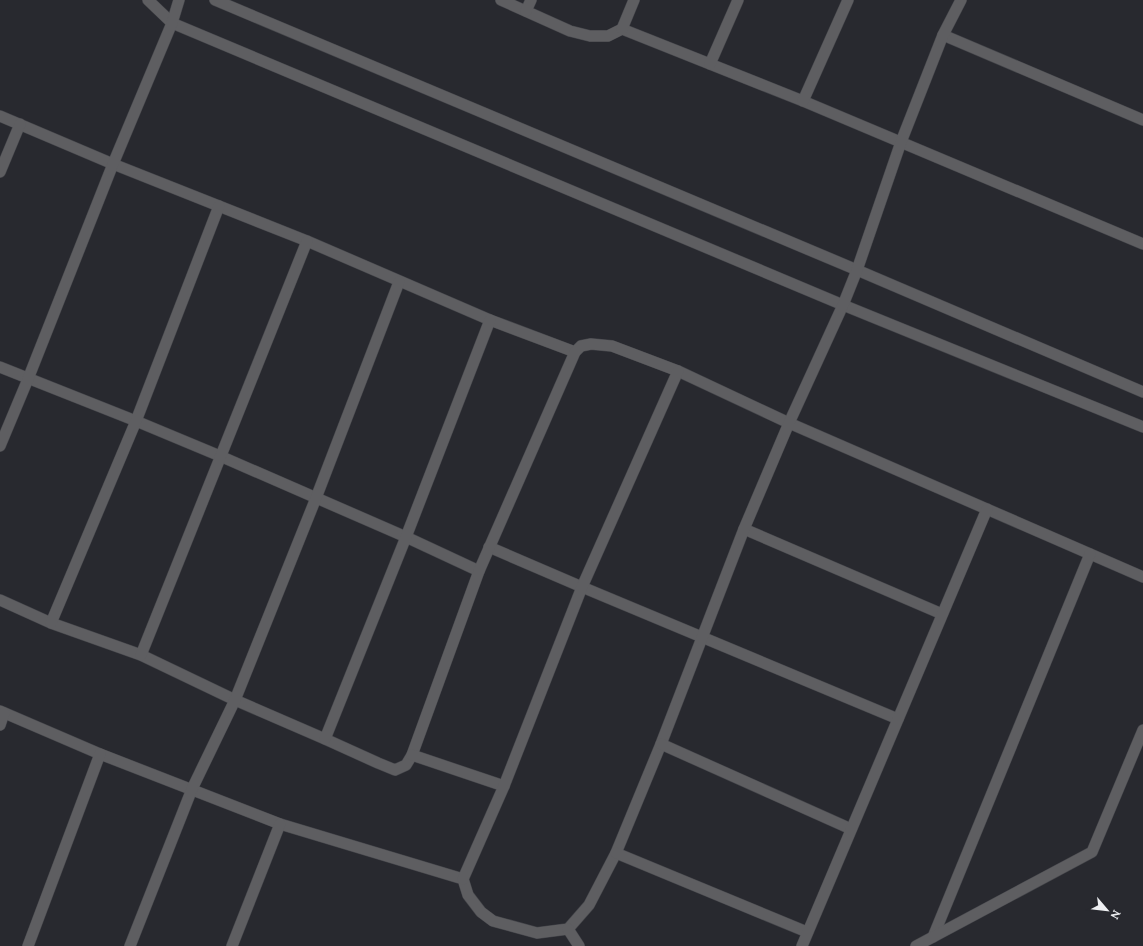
<svg xmlns="http://www.w3.org/2000/svg" width="1143" height="946" font-family="Lora,serif">
<rect width="100%" height="100%" fill="#28292f"/>
<g fill="none" stroke-linecap="round" stroke-linejoin="round">
<defs>
<g id="minor">
<polyline points="148,0 172,23 843,305 1143,427"/>
<polyline points="215,0 857,270 1143,392"/>
<polyline points="501,0 570,31 590,36 608,36 622,29 803,101 1143,244"/>
<polyline points="526,11 531,0"/>
<polyline points="622,29 634,0"/>
<polyline points="943,35 1143,120"/>
<polyline points="710,64 738,0"/>
<polyline points="803,101 848,0"/>
<polyline points="0,116 113,164 307,241 490,320 575,352"/>
<polyline points="0,172 20,124"/>
<polyline points="0,367 136,421 220,456 406,537 479,571"/>
<polyline points="0,446 28,379 113,164 172,23 179,0"/>
<polyline points="744,529 942,614"/>
<polyline points="489,547 582,587 898,719"/>
<polyline points="0,600 51,623 141,655 235,700 325,739 378,763 395,770 406,765 412,755 479,571 575,352 581,346 591,344 612,346 678,371 789,423 1143,577"/>
<polyline points="51,623 136,421 219,206"/>
<polyline points="141,655 307,241"/>
<polyline points="0,711 100,754 280,824 463,879 468,895 481,912 493,921 537,933 568,929 589,905 616,853 661,744 744,529 789,423 843,305 857,270 901,142 943,35 961,0"/>
<polyline points="0,725 4,713"/>
<polyline points="325,739 406,537 490,320"/>
<polyline points="661,744 851,829"/>
<polyline points="412,755 504,786"/>
<polyline points="616,853 807,932"/>
<polyline points="463,879 504,786 582,587 678,371"/>
<polyline points="568,929 579,946"/>
<polyline points="933,937 1090,554"/>
<polyline points="28,946 100,754"/>
<polyline points="130,946 192,789 235,700 316,498 399,282"/>
<polyline points="232,946 280,824"/>
<polyline points="802,946 987,509"/>
<polyline points="916,946 1092,852 1143,730"/>
</g>
</defs>
<use href="#minor" stroke="#44454a" stroke-width="12"/>
<use href="#minor" stroke="#5e5e61" stroke-width="11"/>
</g>
<g transform="translate(1107 910) rotate(118)" stroke="#28292f" stroke-width="3" paint-order="stroke">
<path d="M0-3L7 15L0 10L-7 15Z" fill="#eff0f3"/>
<text y="-6" font-size="11" font-weight="bold" text-anchor="middle" fill="#eff0f3">N</text>
</g>
</svg>
